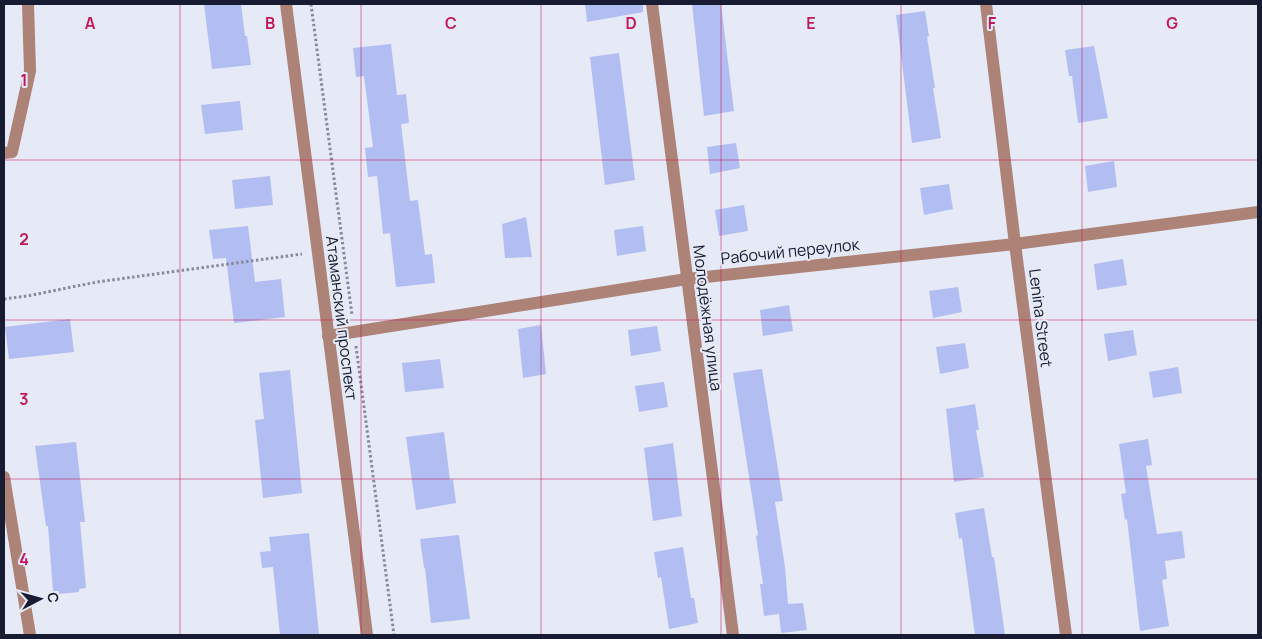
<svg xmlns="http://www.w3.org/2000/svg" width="1262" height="639" font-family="Manrope,sans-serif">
<rect width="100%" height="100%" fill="#e6e9f6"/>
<g fill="#b2bef1">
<polygon points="204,4 241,4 245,36 247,36 251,65 212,69"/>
<polygon points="585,4 643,4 643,12 587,22"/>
<polygon points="692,4 721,4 734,111 704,116"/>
<polygon points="925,11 929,36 927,37 935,88 933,88 941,138 912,143 896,15"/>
<polygon points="391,44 397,95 406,94 409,123 401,124 410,201 418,200 425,255 432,254 435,283 396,287 390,233 383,234 377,176 368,177 365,148 373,147 364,76 356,77 353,48"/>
<polygon points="1094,46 1108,118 1078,123 1072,76 1069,76 1065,50"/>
<polygon points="619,53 635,180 605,185 590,57"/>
<polygon points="240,101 243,130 205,134 201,105"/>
<polygon points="736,143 740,168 710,174 707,147"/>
<polygon points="1114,161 1117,187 1088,192 1085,166"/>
<polygon points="270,176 273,205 235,209 232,180"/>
<polygon points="949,184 953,209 924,215 920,188"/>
<polygon points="744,205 748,231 719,236 715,210"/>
<polygon points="526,217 532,257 505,258 502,224"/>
<polygon points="248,226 255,282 281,279 285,317 234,323 226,258 213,259 209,230"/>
<polygon points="643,226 646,251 617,256 614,230"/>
<polygon points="1123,259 1127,285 1097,290 1094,264"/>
<polygon points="958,287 962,312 933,318 929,291"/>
<polygon points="789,305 793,331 763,336 760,310"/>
<polygon points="70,319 74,352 9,359 5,327"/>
<polygon points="541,325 546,374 523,378 518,329"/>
<polygon points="657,326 661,351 631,356 628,330"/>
<polygon points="1133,330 1137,355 1108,361 1104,334"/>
<polygon points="965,343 969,368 940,374 936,347"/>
<polygon points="440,359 444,388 405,392 402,363"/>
<polygon points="1178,367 1182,393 1153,398 1149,372"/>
<polygon points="762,369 783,501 775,502 785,567 788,604 803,603 807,630 781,633 779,614 764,616 760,584 763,584 756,536 758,535 733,373"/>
<polygon points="290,370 302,493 263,498 255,420 264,419 259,373"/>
<polygon points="664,382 668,407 639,412 635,386"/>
<polygon points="975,404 979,430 976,430 984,477 954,482 946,409"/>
<polygon points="444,432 450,480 453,479 456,503 416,510 406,437"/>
<polygon points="1148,439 1152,465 1146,466 1157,534 1182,531 1185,558 1165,561 1167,579 1162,580 1169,626 1140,631 1127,519 1125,520 1121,494 1126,493 1119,444"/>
<polygon points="76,442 85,522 80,522 86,588 79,589 79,592 59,594 59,591 53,591 48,526 46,526 35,446"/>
<polygon points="673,443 682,516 653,521 644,448"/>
<polygon points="984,508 992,557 994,557 1005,635 975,635 962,538 959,539 955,513"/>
<polygon points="309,533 319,635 280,635 273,567 262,568 260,552 271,551 269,537"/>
<polygon points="459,535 470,619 431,623 425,568 424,568 420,539"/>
<polygon points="683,547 691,598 694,598 698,623 669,629 661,577 658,578 654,552"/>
</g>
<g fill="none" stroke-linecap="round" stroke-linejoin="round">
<g stroke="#878a9c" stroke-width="3" stroke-dasharray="2.5 2.5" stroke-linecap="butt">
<polyline points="311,4 352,315"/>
<polyline points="4,299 27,296 97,282 302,254"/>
<polyline points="356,346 394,635"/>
</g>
<g stroke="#ad8277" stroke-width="12">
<polyline points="286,4 367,635"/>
<polyline points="652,4 733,635"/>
<polyline points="986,4 1015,244 1066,635"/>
<polyline points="4,153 12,152 30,71 28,4"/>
<polyline points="328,336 687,279 1015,244 1258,212"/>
<polyline points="4,477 30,635"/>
</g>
</g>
<path fill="none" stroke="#c2185b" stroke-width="1" stroke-opacity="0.55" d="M180,4V635M361,4V635M541,4V635M721,4V635M901,4V635M1082,4V635M4,160H1258M4,320H1258M4,479H1258"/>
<g text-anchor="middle" stroke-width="4" stroke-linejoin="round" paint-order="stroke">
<g font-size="16" fill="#181c33" stroke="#e6e9f6">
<text transform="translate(790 251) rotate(-6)" y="6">Рабочий переулок</text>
<text transform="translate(342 318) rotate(83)" y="6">Атаманский проспект</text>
<text transform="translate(708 318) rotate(83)" y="6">Молодёжная улица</text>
<text transform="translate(1041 318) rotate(83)" y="6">Lenina Street</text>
</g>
</g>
<g font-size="16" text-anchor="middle" font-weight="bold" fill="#c2185b" stroke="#e6e9f6" stroke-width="4" stroke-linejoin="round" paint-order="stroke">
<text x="90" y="29">A</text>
<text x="270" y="29">B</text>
<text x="451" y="29">C</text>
<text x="631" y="29">D</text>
<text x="811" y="29">E</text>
<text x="992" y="29">F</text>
<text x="1172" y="29">G</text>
<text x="24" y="86">1</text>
<text x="24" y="245">2</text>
<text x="24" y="405">3</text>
<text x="24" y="565">4</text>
</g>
<rect width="1262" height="639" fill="none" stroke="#181c33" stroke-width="10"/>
<g transform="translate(40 599) rotate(84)" stroke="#e6e9f6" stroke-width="4" paint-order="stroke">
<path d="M0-4L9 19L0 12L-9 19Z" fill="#181c33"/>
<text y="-8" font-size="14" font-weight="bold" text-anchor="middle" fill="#181c33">С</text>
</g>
</svg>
